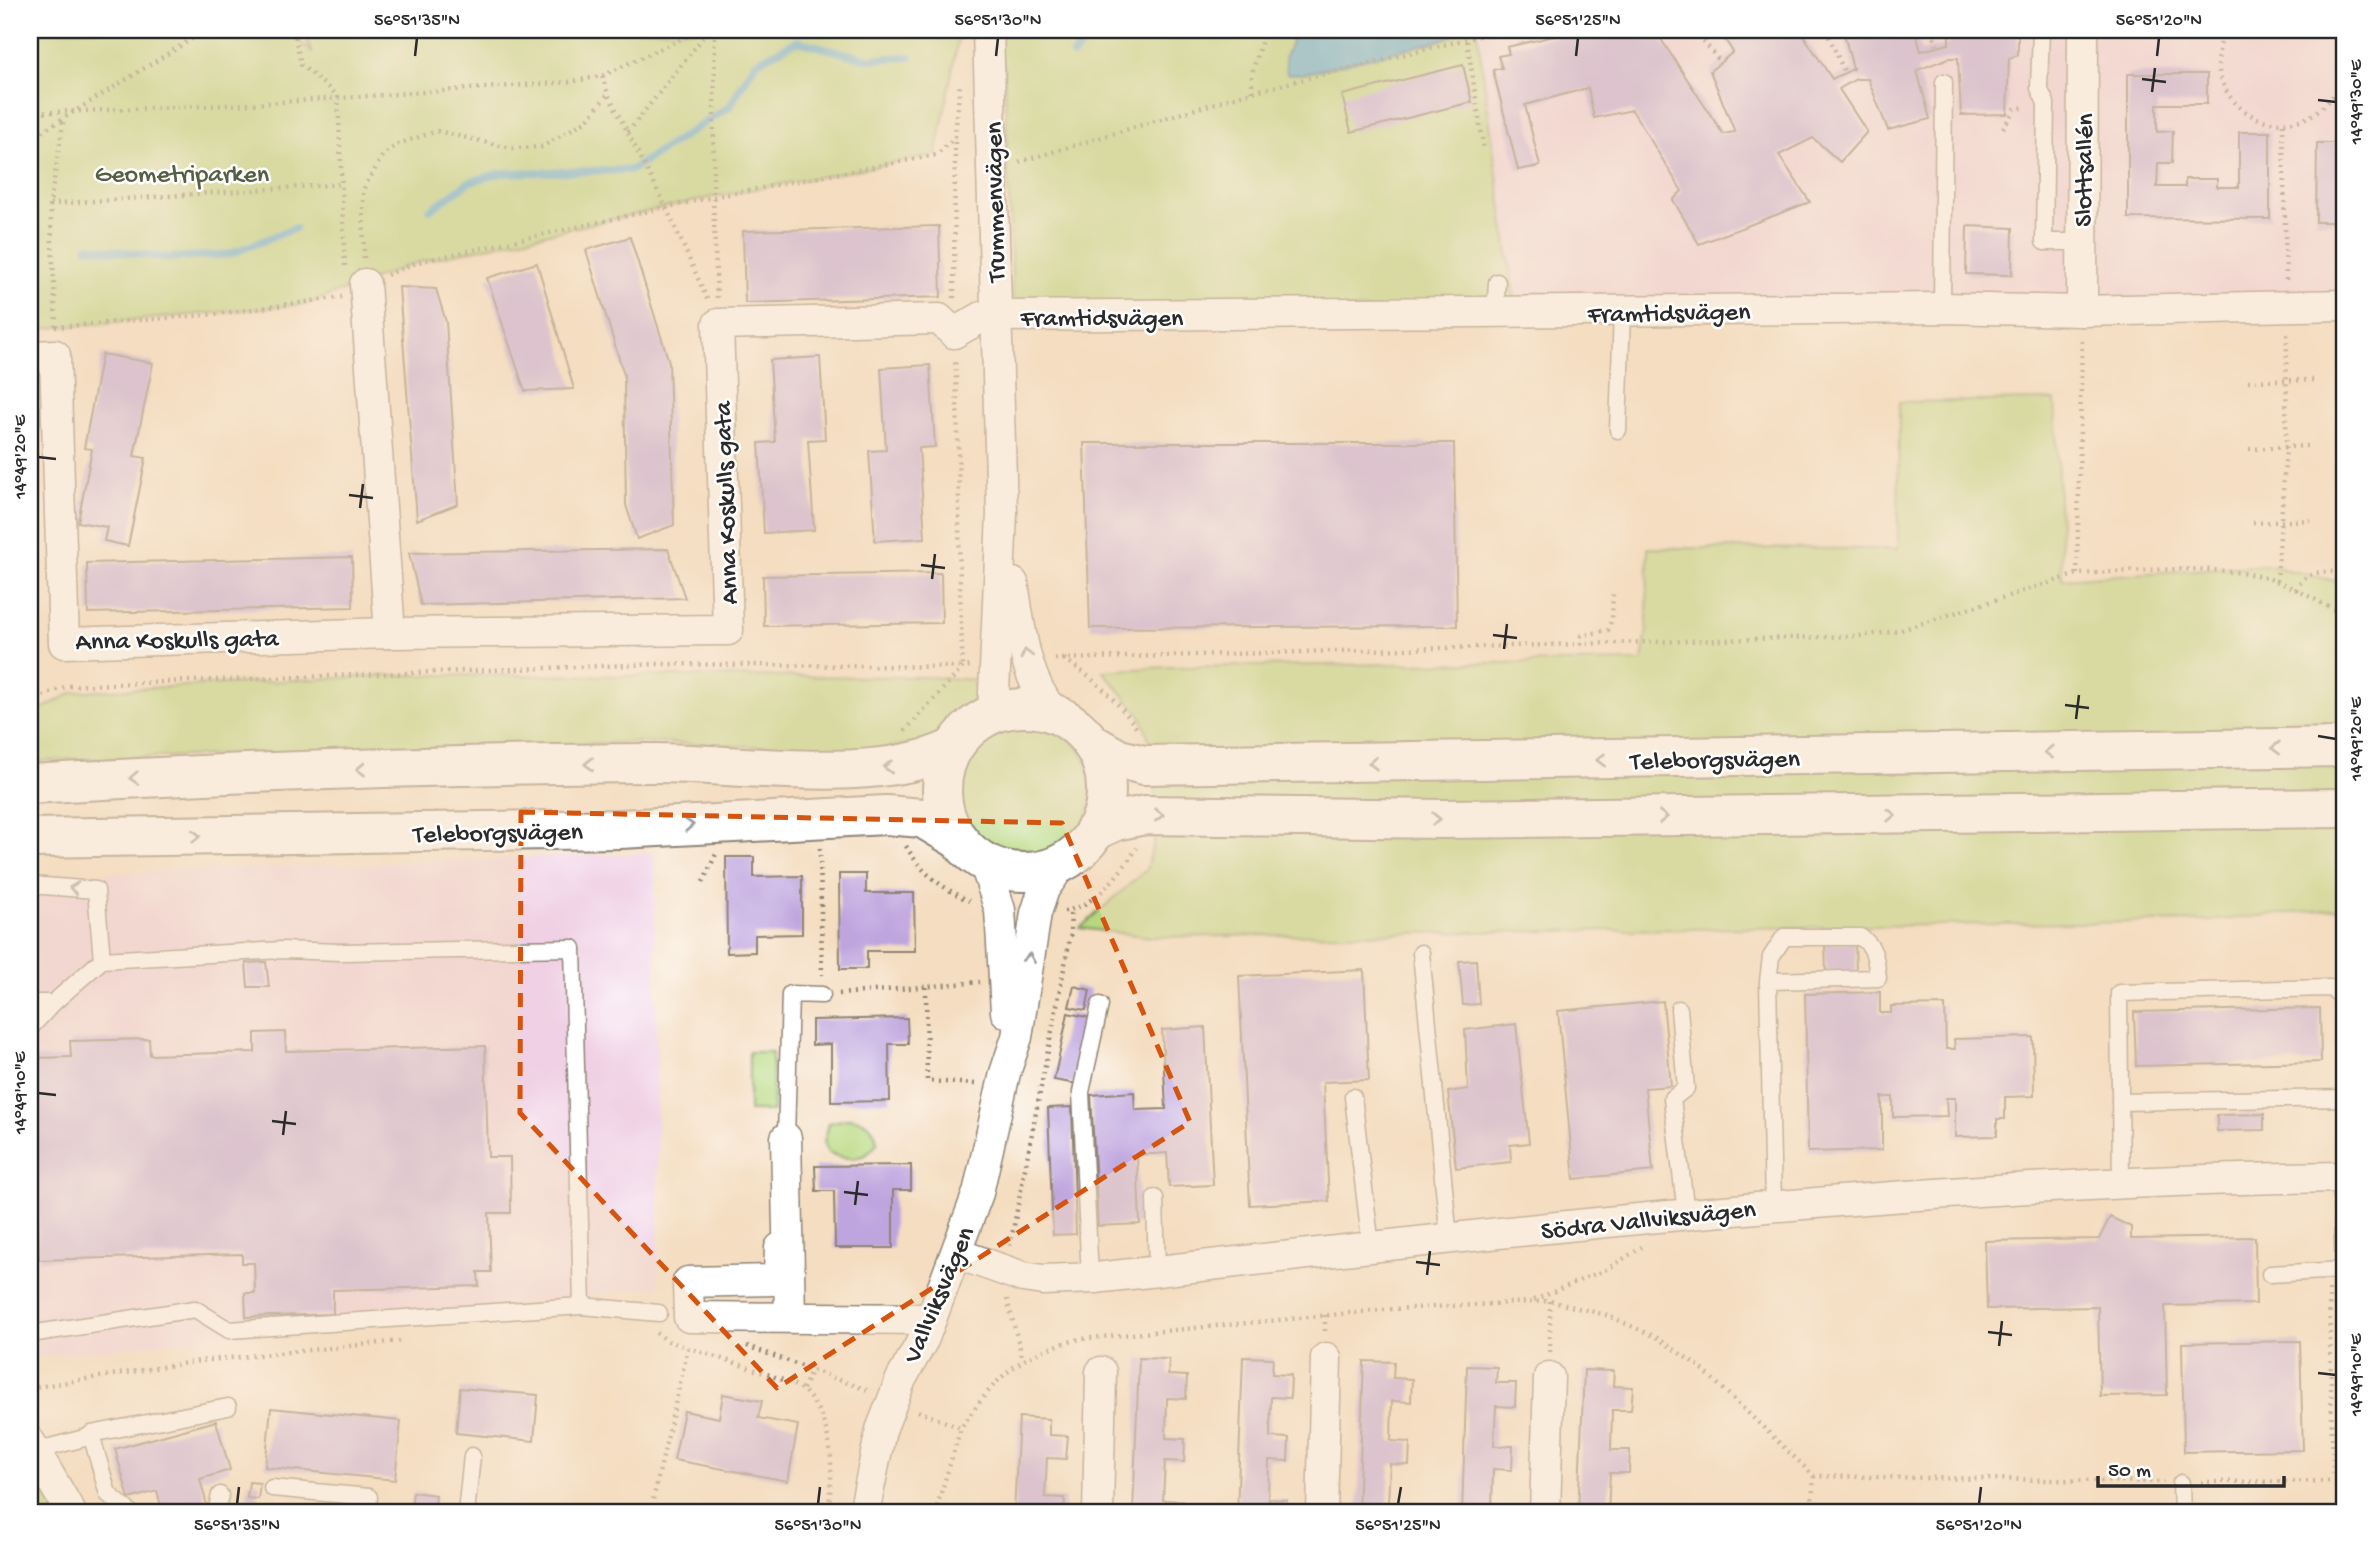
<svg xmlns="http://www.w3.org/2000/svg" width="2374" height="1543" font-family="'Gochi Hand',sans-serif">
<rect width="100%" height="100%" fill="#fff"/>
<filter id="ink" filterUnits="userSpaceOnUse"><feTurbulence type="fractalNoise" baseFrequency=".0143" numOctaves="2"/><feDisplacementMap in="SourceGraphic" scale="14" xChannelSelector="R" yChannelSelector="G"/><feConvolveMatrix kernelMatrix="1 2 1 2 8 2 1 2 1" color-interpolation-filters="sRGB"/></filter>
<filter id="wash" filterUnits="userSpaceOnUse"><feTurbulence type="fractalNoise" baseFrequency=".00686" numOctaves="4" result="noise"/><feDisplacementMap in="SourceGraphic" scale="28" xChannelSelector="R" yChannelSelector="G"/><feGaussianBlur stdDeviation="1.57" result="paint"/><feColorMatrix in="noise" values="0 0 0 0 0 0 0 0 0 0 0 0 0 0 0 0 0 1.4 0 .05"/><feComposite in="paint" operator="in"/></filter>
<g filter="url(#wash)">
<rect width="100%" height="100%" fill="#f4ddc0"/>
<g fill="#f0d0e4">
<polygon points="1477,30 2344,30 2344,305 1516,312"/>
<polygon points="654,853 659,1287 30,1358 30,876"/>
</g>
<g fill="#b8d87f" stroke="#728255" stroke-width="2">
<polygon points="65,30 288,30 313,54 302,30 960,30 936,155 713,197 418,262 307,304 30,330 30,39 41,33"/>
<polygon points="990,30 1477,30 1516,312 1013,304 1004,66"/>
<polygon points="2055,400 2062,579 2266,565 2344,583 2344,908 2207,921 1151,937 1080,928 1146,870 1156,835 1154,753 1141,716 1103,671 1167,667 1642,661 1647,630 1648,548 1898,549 1899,402"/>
<polygon points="394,675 928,677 981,680 967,716 934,740 871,751 640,742 30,761 30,715 74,692"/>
<circle cx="1024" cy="789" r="68"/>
<polygon points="749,1052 772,1052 773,1111 749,1111"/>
<path d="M851,1118C867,1121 875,1126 877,1143C867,1161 846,1161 828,1152L824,1142L829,1123Z"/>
<polygon points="30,1470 57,1513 30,1513"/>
</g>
<polygon fill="#55acd2" stroke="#406c7e" stroke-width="2" points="1296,30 1469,30 1438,41 1303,74 1287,74 1285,57"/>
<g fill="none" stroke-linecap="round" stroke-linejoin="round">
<g stroke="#55acd2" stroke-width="8">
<polyline points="1073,55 1093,30"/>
<polyline points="430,210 469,182 501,173 631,170 729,107 756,62 797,41 868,59 910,57"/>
<polyline points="87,247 170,258 230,254 295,228"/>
</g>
</g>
<g id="blocks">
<g fill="#bfa5de">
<polygon points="1580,30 1655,30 1723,134 1735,132 1710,71 1733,52 1719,30 1800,30 1832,79 1853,69 1843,30 1915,30 1921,51 1949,44 1949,30 2018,30 2018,55 2009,58 2007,114 1961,115 1958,58 1949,58 1917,70 1930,119 1888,130 1868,79 1856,79 1839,89 1867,132 1840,162 1813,138 1779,155 1810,202 1699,244 1673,200 1682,191 1632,110 1594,118 1588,88 1525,105 1540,166 1518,170 1493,70 1502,68 1498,56 1509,54 1507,47"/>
<polygon points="1463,65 1472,102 1351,132 1342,95"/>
<polygon points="2128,74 2207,74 2207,104 2157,104 2157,132 2173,131 2172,163 2158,163 2157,187 2185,187 2185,179 2217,179 2217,187 2239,187 2239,132 2270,132 2270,219 2128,218"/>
<polygon points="2317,143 2344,143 2344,222 2316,222"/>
<polygon points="939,226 941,297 745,303 743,231"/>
<polygon points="1967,226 2013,228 2012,275 1966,274"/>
<polygon points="630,237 669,362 674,525 637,539 626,505 624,375 586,250"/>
<polygon points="537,263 574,389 525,391 487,278"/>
<polygon points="399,287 436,289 446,322 458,504 417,520"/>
<polygon points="102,354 153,363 134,456 146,458 128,546 104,541 107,527 78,522 92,449 84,448"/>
<polygon points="820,357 825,439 808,440 814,530 764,533 759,443 775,442 770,360"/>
<polygon points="930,365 935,447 919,448 925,538 875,541 869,451 886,450 881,368"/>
<polygon points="1084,443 1454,443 1457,626 1090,628"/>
<polygon points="668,549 685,598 421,605 409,553"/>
<polygon points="352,557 353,607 88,613 87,563"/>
<polygon points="941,573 942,623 764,626 763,576"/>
<polygon points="726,857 754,857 754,877 802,876 802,934 755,935 755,952 727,953"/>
<polygon points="839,874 866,874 866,893 914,893 915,951 867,951 867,969 840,969"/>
<polygon points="1855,942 1856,971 1826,971 1825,943"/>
<polygon points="1476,960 1479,1004 1463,1005 1459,961"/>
<polygon points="266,962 269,987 248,987 246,963"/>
<polygon points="1364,970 1369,1080 1323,1082 1329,1201 1250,1205 1239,976"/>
<polygon points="1074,986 1090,990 1086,1010 1069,1007"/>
<polygon points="1880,992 1880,1013 1891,1013 1891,1006 1945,1005 1946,1049 1955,1049 1954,1039 2033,1037 2034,1096 2005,1097 2005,1119 1997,1119 1997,1136 1955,1137 1955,1098 1946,1098 1947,1116 1893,1117 1893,1097 1882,1097 1882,1150 1808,1152 1805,994"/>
<polygon points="1663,1001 1671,1086 1645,1088 1653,1171 1574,1179 1558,1011"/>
<polygon points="2320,1008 2321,1062 2136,1066 2134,1012"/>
<polygon points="1068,1013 1091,1018 1077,1084 1054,1080"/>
<polygon points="907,1018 908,1044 889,1044 890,1101 831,1102 831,1044 812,1045 812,1020"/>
<polygon points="1516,1024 1529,1143 1510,1145 1511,1162 1456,1168 1448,1092 1468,1089 1465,1030"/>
<polygon points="1205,1027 1213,1185 1169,1187 1167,1153 1137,1155 1140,1224 1098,1226 1091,1095 1134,1092 1135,1110 1166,1109 1162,1030"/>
<polygon points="285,1032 286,1051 485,1046 488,1157 510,1157 511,1213 489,1213 491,1272 478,1272 479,1286 333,1290 333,1314 246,1317 245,1293 255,1293 254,1263 242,1263 242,1254 39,1260 34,1058 71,1057 70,1041 149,1039 150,1055 255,1052 255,1033"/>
<polygon points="1072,1107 1076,1234 1053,1235 1048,1108"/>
<polygon points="2264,1114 2264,1130 2217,1131 2217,1115"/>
<polygon points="911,1165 911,1190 893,1190 893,1248 835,1248 834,1191 816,1191 815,1166"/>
<polygon points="2110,1217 2131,1227 2131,1239 2255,1237 2256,1304 2165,1306 2167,1395 2100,1396 2098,1307 1987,1309 1985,1241 2099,1239"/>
<polygon points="2300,1341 2303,1450 2184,1452 2182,1343"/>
<polygon points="1243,1357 1273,1358 1272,1374 1291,1375 1290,1398 1271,1397 1270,1437 1289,1438 1288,1461 1269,1460 1268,1499 1287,1500 1286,1513 1237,1513"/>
<polygon points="1139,1358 1169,1359 1168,1375 1187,1376 1186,1399 1167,1398 1166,1438 1185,1439 1184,1462 1165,1461 1163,1500 1183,1501 1182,1513 1133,1513"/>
<polygon points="1364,1361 1394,1362 1393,1378 1412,1379 1411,1402 1392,1401 1391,1441 1410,1442 1409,1465 1390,1464 1388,1503 1408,1504 1407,1513 1358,1513"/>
<polygon points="1467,1366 1497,1367 1496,1383 1516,1383 1515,1407 1496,1406 1494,1446 1513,1446 1512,1470 1493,1469 1492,1508 1511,1509 1511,1513 1462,1513"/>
<polygon points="1584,1370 1614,1371 1613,1386 1633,1387 1631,1410 1612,1410 1611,1450 1630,1450 1629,1473 1610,1473 1608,1513 1578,1513"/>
<polygon points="460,1388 538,1395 534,1441 456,1433"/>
<polygon points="723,1394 762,1401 758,1418 798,1425 788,1481 674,1460 684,1411 719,1418"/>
<polygon points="271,1408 401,1421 395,1480 265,1467"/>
<polygon points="1019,1417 1049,1419 1049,1435 1068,1436 1066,1459 1047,1458 1045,1497 1065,1498 1064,1513 1014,1513"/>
<polygon points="216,1421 230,1470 200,1479 209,1513 163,1513 157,1491 129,1499 115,1449"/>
<polygon points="249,1482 260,1483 258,1499 247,1498"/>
<polygon points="413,1492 436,1495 434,1513 410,1513"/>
<polygon points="2160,1510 2160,1513 2030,1513 2030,1511"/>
</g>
</g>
</g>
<g filter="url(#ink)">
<use href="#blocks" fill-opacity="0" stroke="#908476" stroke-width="2"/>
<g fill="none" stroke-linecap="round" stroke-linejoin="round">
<defs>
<g id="lane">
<polyline points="2041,30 2039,88 2046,103 2044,242 2081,242"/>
<polyline points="1942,308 1944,82"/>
<polyline points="1495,314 1497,282"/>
<polyline points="1618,430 1622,311"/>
<polyline points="30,885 96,890 102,960"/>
<polyline points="1421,953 1449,1239"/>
<path d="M1768,981L1771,957L1784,937H1860C1876,946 1876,962 1878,978L1768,981L1773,1206"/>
<polyline points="30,1003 53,1003"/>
<polyline points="1679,1009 1686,1088 1672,1099 1686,1213"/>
<polyline points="30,1028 53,1003 102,960 282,950 341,952 573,948 582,1306 229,1330 195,1309 30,1334"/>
<polyline points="1353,1097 1371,1247"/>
<polyline points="2120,1102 2344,1098"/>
<polyline points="786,1138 790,994 822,995"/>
<polyline points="2341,1177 2344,1273"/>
<polyline points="2121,1183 2119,993 2330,988 2344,997"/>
<polyline points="1155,1198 1157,1271"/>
<polyline points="2270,1274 2344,1270"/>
<polyline points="1090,1278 1081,1092 1100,1005"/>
<polyline points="582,1306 659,1313"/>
<polyline points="35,1451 92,1436"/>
<polyline points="2181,1483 2182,1513"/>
<polyline points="272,1488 369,1497 367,1513"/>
<polyline points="131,1513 108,1494 91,1434 228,1407"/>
<polyline points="216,1513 220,1495"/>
<polyline points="466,1513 472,1456"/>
</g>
<g id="street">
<polyline points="988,30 1002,513 993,714"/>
<polyline points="365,284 390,633"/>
<polyline points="2082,311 2083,30"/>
<polyline points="30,356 55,355 64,643 390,633 728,630 718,324 939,319 954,333 982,317 994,316 1942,308 2082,311 2344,305"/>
<path d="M1013,583C1020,628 1024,679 1055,714"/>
<polyline points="984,861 1000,910 1006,1012"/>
<polyline points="786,1138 790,1317"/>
<polyline points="780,1248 779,1273 773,1280 688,1282 689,1317 929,1319"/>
<path d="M958,1254L1023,1277L1043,1280L1096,1278C1511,1231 1926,1181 2344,1177"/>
<polyline points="30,1442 71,1513"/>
<polyline points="864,1513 881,1430 901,1379 924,1338 978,1193 1005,1073 1017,1037 1036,913 1044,889 1064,861"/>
<polyline points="1098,1513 1101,1372"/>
<polyline points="1322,1513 1326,1358"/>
<polyline points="1545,1513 1549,1377"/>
</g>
<g id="secondary">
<circle cx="1024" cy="790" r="82"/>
<polyline points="1091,743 1119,759 1144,765 2344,747"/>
<path d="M30,784C238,772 446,764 655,763C742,763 876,786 953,748"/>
<polyline points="1094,831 1116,821 1145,815 1443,819 2344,808"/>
<polyline points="30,838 620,829 886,815 922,818 959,840"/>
</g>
</defs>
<use href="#lane" stroke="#908476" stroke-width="19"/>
<use href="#street" stroke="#908476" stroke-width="33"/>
<use href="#secondary" stroke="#908476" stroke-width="42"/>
<g stroke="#908476" stroke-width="4.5" stroke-dasharray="2 5" stroke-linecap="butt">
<polyline points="294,30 301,65 338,96 345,266"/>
<polyline points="715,30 713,197 717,299"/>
<polyline points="1695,30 1721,63"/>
<polyline points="1826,30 1845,73"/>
<polyline points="1933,30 1937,47"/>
<path d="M2226,30C2188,106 2300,169 2344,78"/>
<polyline points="2340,30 2344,42"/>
<polyline points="1467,41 1484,150"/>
<polyline points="602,76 608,94 666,207 708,301"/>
<polyline points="1252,92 1252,73 1265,30"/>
<polyline points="30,113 253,104 569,82 602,76 700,30"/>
<polyline points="2283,124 2286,280"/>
<polyline points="2003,128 2015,109 2027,107"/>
<polyline points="628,132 709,30"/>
<polyline points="30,139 206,30"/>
<polyline points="1019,162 1252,92 1504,30"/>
<polyline points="50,204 343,184"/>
<polyline points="364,258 363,190 383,155 398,144 437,131 511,148 542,147 587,120 608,94"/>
<polyline points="387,275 418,262 713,197 936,155 955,137"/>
<polyline points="954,298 955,137 960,83"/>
<polyline points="56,326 50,204 64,118"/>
<polyline points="55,327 217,314 342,297"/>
<polyline points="2248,381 2315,380"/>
<polyline points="2249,449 2307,446"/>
<polyline points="2253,523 2310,520"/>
<polyline points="2077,574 2082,337"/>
<polyline points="2277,581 2286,447 2287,331"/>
<path d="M2296,590C2306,569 2323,572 2344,572"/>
<polyline points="1581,644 1581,636 1608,630 1612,618 1613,591"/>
<path d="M1055,659L1859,636L1898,631L2077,574C2135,571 2222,562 2276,581C2300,590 2322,604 2344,615"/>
<path d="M1064,659C1095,679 1117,700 1138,730"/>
<path d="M30,701L67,686L137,683L656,664L963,667C957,564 961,462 955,359"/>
<polyline points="905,731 963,667 970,666"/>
<path d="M906,846C922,874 941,887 969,901"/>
<polyline points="820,848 822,975"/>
<polyline points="703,882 716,854"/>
<path d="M1064,911C1095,907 1121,872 1137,848"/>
<polyline points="926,987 927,1081 976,1084"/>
<polyline points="839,994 980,982"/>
<polyline points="1010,1246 1071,933 1070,910"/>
<polyline points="2329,1290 2333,1480"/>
<polyline points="1007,1299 1023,1360"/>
<polyline points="1534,1300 1609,1268 1642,1247"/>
<polyline points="1325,1315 1325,1332"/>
<path d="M656,1333L668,1341C690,1349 794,1380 804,1391C836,1425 833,1470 828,1513"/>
<polyline points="747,1346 867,1390"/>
<polyline points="1550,1352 1550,1301"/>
<polyline points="30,1388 199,1361 400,1341"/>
<polyline points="803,1389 812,1369"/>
<path d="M918,1411L961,1428C996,1377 1017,1354 1080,1339L1393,1309L1550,1301L1606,1315L1656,1337L1700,1367L1814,1476L2164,1482"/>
<polyline points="2201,1482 2344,1481"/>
<polyline points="650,1513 688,1348"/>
<polyline points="833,1513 837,1504"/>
<polyline points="935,1513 961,1428"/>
<polyline points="1811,1513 1814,1476"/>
</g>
<use href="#lane" stroke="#fff" stroke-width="16"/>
<use href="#street" stroke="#fff" stroke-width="30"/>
<use href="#secondary" stroke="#fff" stroke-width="38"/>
</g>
<defs><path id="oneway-chevron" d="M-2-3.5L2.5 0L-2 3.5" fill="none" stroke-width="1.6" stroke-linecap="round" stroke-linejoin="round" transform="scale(1.75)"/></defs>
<g stroke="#a0a0a0">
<use href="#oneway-chevron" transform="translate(1026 654) rotate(-104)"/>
<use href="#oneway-chevron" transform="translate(2276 748) rotate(179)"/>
<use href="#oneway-chevron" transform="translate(2049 752) rotate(179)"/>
<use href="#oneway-chevron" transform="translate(1601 760) rotate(179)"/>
<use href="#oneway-chevron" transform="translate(1373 763) rotate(180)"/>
<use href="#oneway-chevron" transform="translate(589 764) rotate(179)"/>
<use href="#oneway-chevron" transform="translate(888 767) rotate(178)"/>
<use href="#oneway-chevron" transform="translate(361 769) rotate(179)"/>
<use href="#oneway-chevron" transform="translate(134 778) rotate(177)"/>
<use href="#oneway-chevron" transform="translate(1159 815) rotate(1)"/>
<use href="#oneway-chevron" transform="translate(1891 815) rotate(-1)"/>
<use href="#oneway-chevron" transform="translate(1663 817) rotate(-1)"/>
<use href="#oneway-chevron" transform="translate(1436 819) rotate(1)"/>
<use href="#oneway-chevron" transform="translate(689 825) rotate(-3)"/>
<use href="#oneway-chevron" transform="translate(196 836) rotate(-1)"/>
<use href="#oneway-chevron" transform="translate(74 888) rotate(-173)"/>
<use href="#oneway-chevron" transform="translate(1029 958) rotate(-81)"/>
</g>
</g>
<path d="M0 0H2374V1543H0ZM521,812L1062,823L1190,1122L777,1388L520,1113Z" fill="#f4ddc0" fill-opacity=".55" fill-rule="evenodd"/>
<path fill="none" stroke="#d5540f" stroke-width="5" stroke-dasharray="14 9" stroke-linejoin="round" d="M521,812L1062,823L1190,1122L777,1388L520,1113Z"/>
<path fill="none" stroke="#2b2b2b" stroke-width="2.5" d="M415,56L417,38M996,56L998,38M1576,56L1578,38M2157,56L2159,38M2142,79L2166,82M2152,92L2155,68M2318,100L2336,102M38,457L56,459M349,495L373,498M360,508L363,484M921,565L945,568M932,579L935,554M1493,635L1517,638M1504,649L1507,624M2065,705L2089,708M2076,719L2079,695M2318,736L2336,739M38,1093L56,1095M272,1121L296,1124M283,1135L286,1111M844,1192L868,1195M855,1205L858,1181M1416,1262L1440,1265M1427,1275L1430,1251M1988,1332L2012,1335M1999,1346L2002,1321M2318,1373L2336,1375M237,1504L239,1487M818,1504L820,1487M1398,1504L1401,1487M1979,1504L1981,1487"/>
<g text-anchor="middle" stroke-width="5" stroke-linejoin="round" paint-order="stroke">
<g font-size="26" fill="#2b2b2b" stroke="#fff">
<text transform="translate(2082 170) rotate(-89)" y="9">Slottsallén</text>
<text transform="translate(993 202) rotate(-91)" y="9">Trummenvägen</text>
<text transform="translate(1669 311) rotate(-1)" y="9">Framtidsvägen</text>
<text x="1102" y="325">Framtidsvägen</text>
<text transform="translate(724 503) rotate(-92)" y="9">Anna Koskulls gata</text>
<text transform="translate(177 638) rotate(-1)" y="9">Anna Koskulls gata</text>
<text transform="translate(1715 758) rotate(-1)" y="9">Teleborgsvägen</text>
<text transform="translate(498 831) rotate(-1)" y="9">Teleborgsvägen</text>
<text transform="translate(1648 1218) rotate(-6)" y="9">Södra Vallviksvägen</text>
<text transform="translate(937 1294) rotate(-67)" y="9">Vallviksvägen</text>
</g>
<g font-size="26" fill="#555f44" stroke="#fff">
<text x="182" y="181">Geometriparken</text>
</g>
</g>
<rect width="2374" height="1543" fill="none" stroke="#fff" stroke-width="77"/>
<path d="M2098 1476v10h186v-10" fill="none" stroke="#2b2b2b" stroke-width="3.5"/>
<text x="2108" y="1476" font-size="21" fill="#2b2b2b" stroke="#ffffff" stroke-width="5" paint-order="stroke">50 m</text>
<rect x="38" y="38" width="2298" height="1466" fill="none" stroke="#2b2b2b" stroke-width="2.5"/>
<g font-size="18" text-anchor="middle" fill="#2b2b2b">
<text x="417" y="25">56°51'35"N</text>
<text x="998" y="25">56°51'30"N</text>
<text x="1578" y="25">56°51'25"N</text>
<text x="2159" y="25">56°51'20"N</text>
<text transform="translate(2355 102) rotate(-90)" y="6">14°49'30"E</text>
<text transform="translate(19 457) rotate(-90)" y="6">14°49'20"E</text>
<text transform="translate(2355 739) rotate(-90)" y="6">14°49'20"E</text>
<text transform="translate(19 1093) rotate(-90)" y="6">14°49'10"E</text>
<text transform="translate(2355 1375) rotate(-90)" y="6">14°49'10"E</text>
<text x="237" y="1530">56°51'35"N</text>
<text x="818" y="1530">56°51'30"N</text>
<text x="1398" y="1530">56°51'25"N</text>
<text x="1979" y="1530">56°51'20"N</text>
</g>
</svg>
